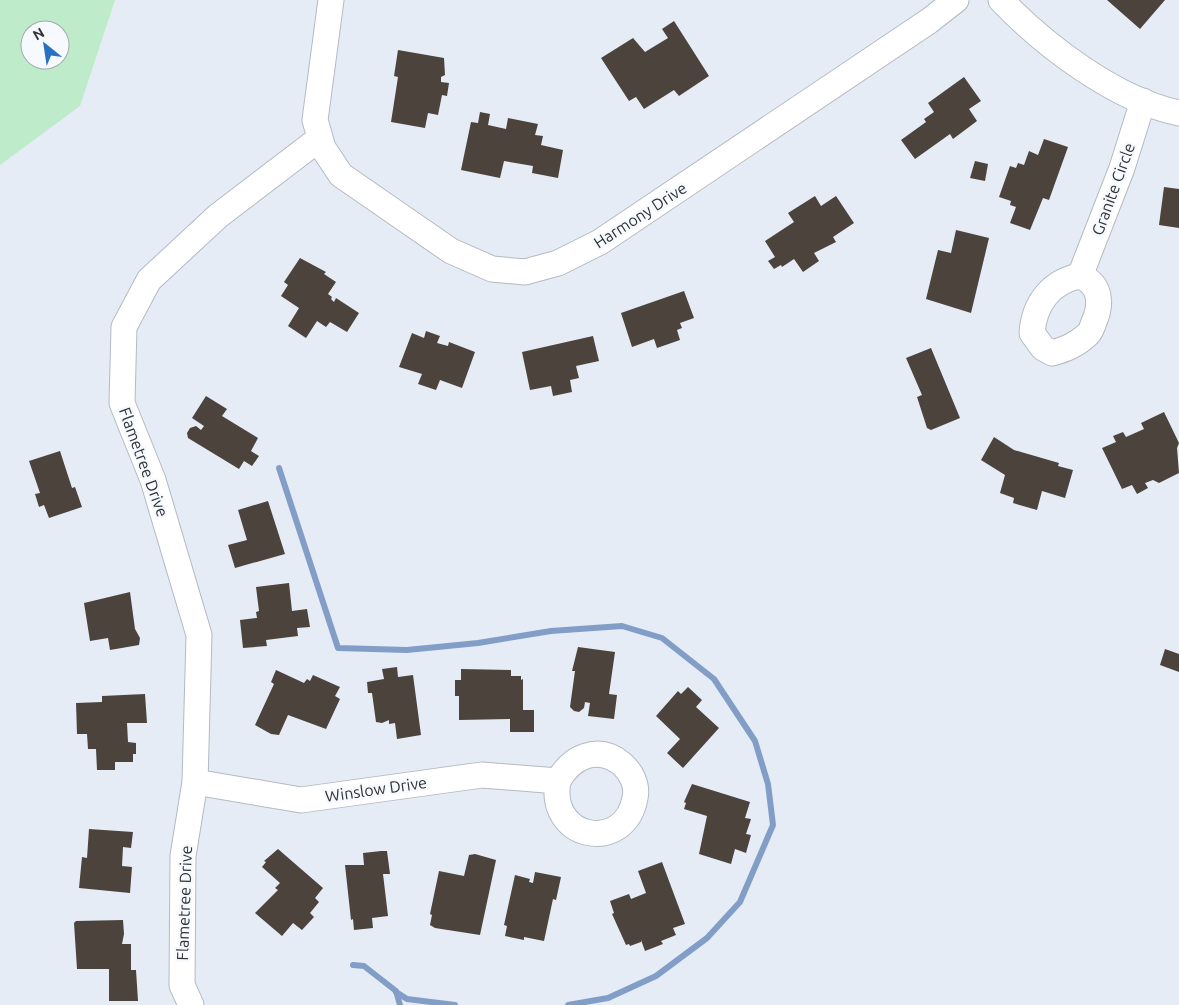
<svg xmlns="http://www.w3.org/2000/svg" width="1179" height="1005" font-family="Ubuntu,sans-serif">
<rect width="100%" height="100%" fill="#e5ecf6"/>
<path fill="#beebc9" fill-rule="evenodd" d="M0,0H115L80,106L0,165ZM30,30H60V60H30Z"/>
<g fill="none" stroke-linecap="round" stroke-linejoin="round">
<g stroke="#829ec6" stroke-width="6">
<polyline points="279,468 338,648 407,650 478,643 551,631 622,626 662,638 714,679 755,741 768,784 773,825 740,902 707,938 656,976 608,998 568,1005"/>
<polyline points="353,965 364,966 396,991 400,1005"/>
<polyline points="396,992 407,999 455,1005"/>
</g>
</g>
<g fill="#4c433d">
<polygon points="1107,0 1165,0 1140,29"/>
<polygon points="674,21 709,76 679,96 674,90 644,109 636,97 629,101 601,58 633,38 645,52 668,38 662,29"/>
<polygon points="398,50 444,58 445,75 441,77 441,82 449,83 447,96 442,95 438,115 428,113 425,128 391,122 398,77 394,76"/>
<polygon points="964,77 981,101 969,109 977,121 953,139 950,134 915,159 901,140 926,122 924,119 934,112 928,103"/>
<polygon points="480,112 490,114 488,125 506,129 508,118 538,124 535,135 543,136 541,145 563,150 558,178 532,173 533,166 504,161 500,178 461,170 471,122 478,123"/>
<polygon points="1044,139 1068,147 1049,200 1043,198 1030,230 1010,223 1016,207 1010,205 1011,201 999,197 1010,166 1016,168 1018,163 1024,165 1029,151 1038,155"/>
<polygon points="975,161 988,164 985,181 970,178"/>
<polygon points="1164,187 1179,189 1179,228 1159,225"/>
<polygon points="815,196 821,206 836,196 854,223 833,237 836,242 814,253 819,261 803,272 794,259 782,267 781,265 774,269 768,261 775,257 765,241 794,222 788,213"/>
<polygon points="956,230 989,238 971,313 926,299 938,250 951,253"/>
<polygon points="300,258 326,272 324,274 336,282 328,294 332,297 331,299 334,302 336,298 359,313 347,332 330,322 326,327 317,321 306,338 288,326 299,308 281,296 288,285 284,282"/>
<polygon points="684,291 694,318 680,323 682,328 677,330 680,340 657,348 654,339 632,347 621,313"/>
<polygon points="426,331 440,336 437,343 448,346 449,342 475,352 462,388 440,380 436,390 418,384 422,374 399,367 412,333 424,338"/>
<polygon points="593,336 599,361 576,366 579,378 570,380 572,392 553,396 551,386 530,390 522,352"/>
<polygon points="931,348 960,418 931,430 927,428 917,397 922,395 906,358"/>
<polygon points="206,396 227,409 222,416 258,438 251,451 259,456 252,466 244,461 239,469 188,438 187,433 190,428 196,426 201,430 204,426 192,418"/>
<polygon points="1164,412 1179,443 1177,448 1179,473 1159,483 1153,480 1145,483 1148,488 1137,494 1132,485 1122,489 1102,448 1116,442 1113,436 1123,432 1126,437 1144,429 1141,423"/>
<polygon points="994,437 1014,450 1059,463 1058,466 1073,470 1065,498 1042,491 1037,510 1013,503 1014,498 1000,493 1005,475 981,460"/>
<polygon points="60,451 72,488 75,487 82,507 49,518 44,505 39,507 35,494 40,493 29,461"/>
<polygon points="268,501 285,554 235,568 228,545 247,540 238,510"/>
<polygon points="289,583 292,611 307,609 310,627 297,628 298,636 266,640 267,646 243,648 240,620 257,618 256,612 259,611 256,587"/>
<polygon points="130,592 135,629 140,638 139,645 110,650 108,638 90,641 84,603"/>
<polygon points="578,647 615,652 609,694 617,695 614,719 588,716 590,703 585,702 584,708 579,712 574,711 570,707 575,671 572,671"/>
<polygon points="1165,649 1179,654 1179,672 1160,665"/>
<polygon points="397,667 398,677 413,675 421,735 397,739 395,723 389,724 389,720 382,723 376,722 372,693 368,693 367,682 384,679 382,669"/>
<polygon points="461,669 511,670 511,676 521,676 521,680 523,679 523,710 534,710 534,732 510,732 510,719 459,720 459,696 455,696 455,680 461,680"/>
<polygon points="276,670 304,683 307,679 310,681 313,675 340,687 335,696 340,699 326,729 288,715 279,735 271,734 255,725 274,684 271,682"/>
<polygon points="688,687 702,700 696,707 719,728 683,768 667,753 680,739 656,716 678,691 681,694"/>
<polygon points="145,694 147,723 127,723 128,742 136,743 136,754 133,754 133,762 115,762 115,770 97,770 96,749 88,749 87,734 77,734 76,703 102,702 102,696"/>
<polygon points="692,784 750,802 745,818 751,819 746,834 751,835 746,853 735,849 731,864 699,854 707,816 684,809 686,803 684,802"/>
<polygon points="89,829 133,832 131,848 123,847 122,866 132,867 130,893 79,888 82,857 87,858"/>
<polygon points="278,849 323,888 315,898 319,902 310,913 314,917 302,930 293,923 282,936 255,913 278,890 275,888 280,883 262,867 266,862 264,861"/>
<polygon points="381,851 387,851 390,874 383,874 388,916 372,918 373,928 354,930 353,919 351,920 345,865 364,865 363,853"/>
<polygon points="475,854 496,860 480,935 435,928 430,925 432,915 430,914 439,871 464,876 469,855"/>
<polygon points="662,862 685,924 673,928 676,935 661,941 663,944 645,951 641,940 641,942 630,946 629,944 626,945 612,914 614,913 610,901 629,894 631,899 646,893 638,871"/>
<polygon points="535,872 561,877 556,900 553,899 544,941 524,937 524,940 505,936 507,926 504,925 515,875 530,879 529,882 533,883"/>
<polygon points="123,920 124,934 122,944 131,944 131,970 136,970 138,1001 109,1001 109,969 77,969 74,923 76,921"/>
</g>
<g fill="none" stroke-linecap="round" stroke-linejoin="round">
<defs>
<g id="minor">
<polyline points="331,0 315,120 323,148 341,175 451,251 492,269 525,272 558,263 600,242 929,21 956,0"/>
<path d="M1001,0C1045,46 1116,100 1179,113"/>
<path d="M1080,276C1101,284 1102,304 1094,322C1092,327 1091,332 1087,335C1076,345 1066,349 1052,353L1043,348L1032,333C1034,304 1051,281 1080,276Z"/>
<polyline points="1080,276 1122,168 1143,101"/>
<path d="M195,782L301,800L482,775L558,781C547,840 625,854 635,798C638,785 631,772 622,764C598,744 571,757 558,781"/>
<polyline points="191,1005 182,985 183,856 195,782 199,635 153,480 122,403 124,327 149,280 218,216 319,139"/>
</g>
</defs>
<use href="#minor" stroke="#b3bac3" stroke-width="27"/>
<use href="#minor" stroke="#fff" stroke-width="25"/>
</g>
<g text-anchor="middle" stroke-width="5" stroke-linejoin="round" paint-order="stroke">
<g font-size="16" fill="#303336" stroke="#f6f9fd">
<text transform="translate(1113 189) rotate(-70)" y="6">Granite Circle</text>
<text transform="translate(640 215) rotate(-33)" y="6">Harmony Drive</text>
<text transform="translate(144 462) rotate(70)" y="6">Flametree Drive</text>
<text transform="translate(376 789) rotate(-8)" y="6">Winslow Drive</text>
<text transform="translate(184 903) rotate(-88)" y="6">Flametree Drive</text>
</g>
</g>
<g transform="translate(45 45) rotate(330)"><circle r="24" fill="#f6f9fd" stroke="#a7aaad"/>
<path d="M0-4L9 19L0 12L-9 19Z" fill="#2870c0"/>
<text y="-8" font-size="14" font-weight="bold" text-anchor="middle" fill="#303336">N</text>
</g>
</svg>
